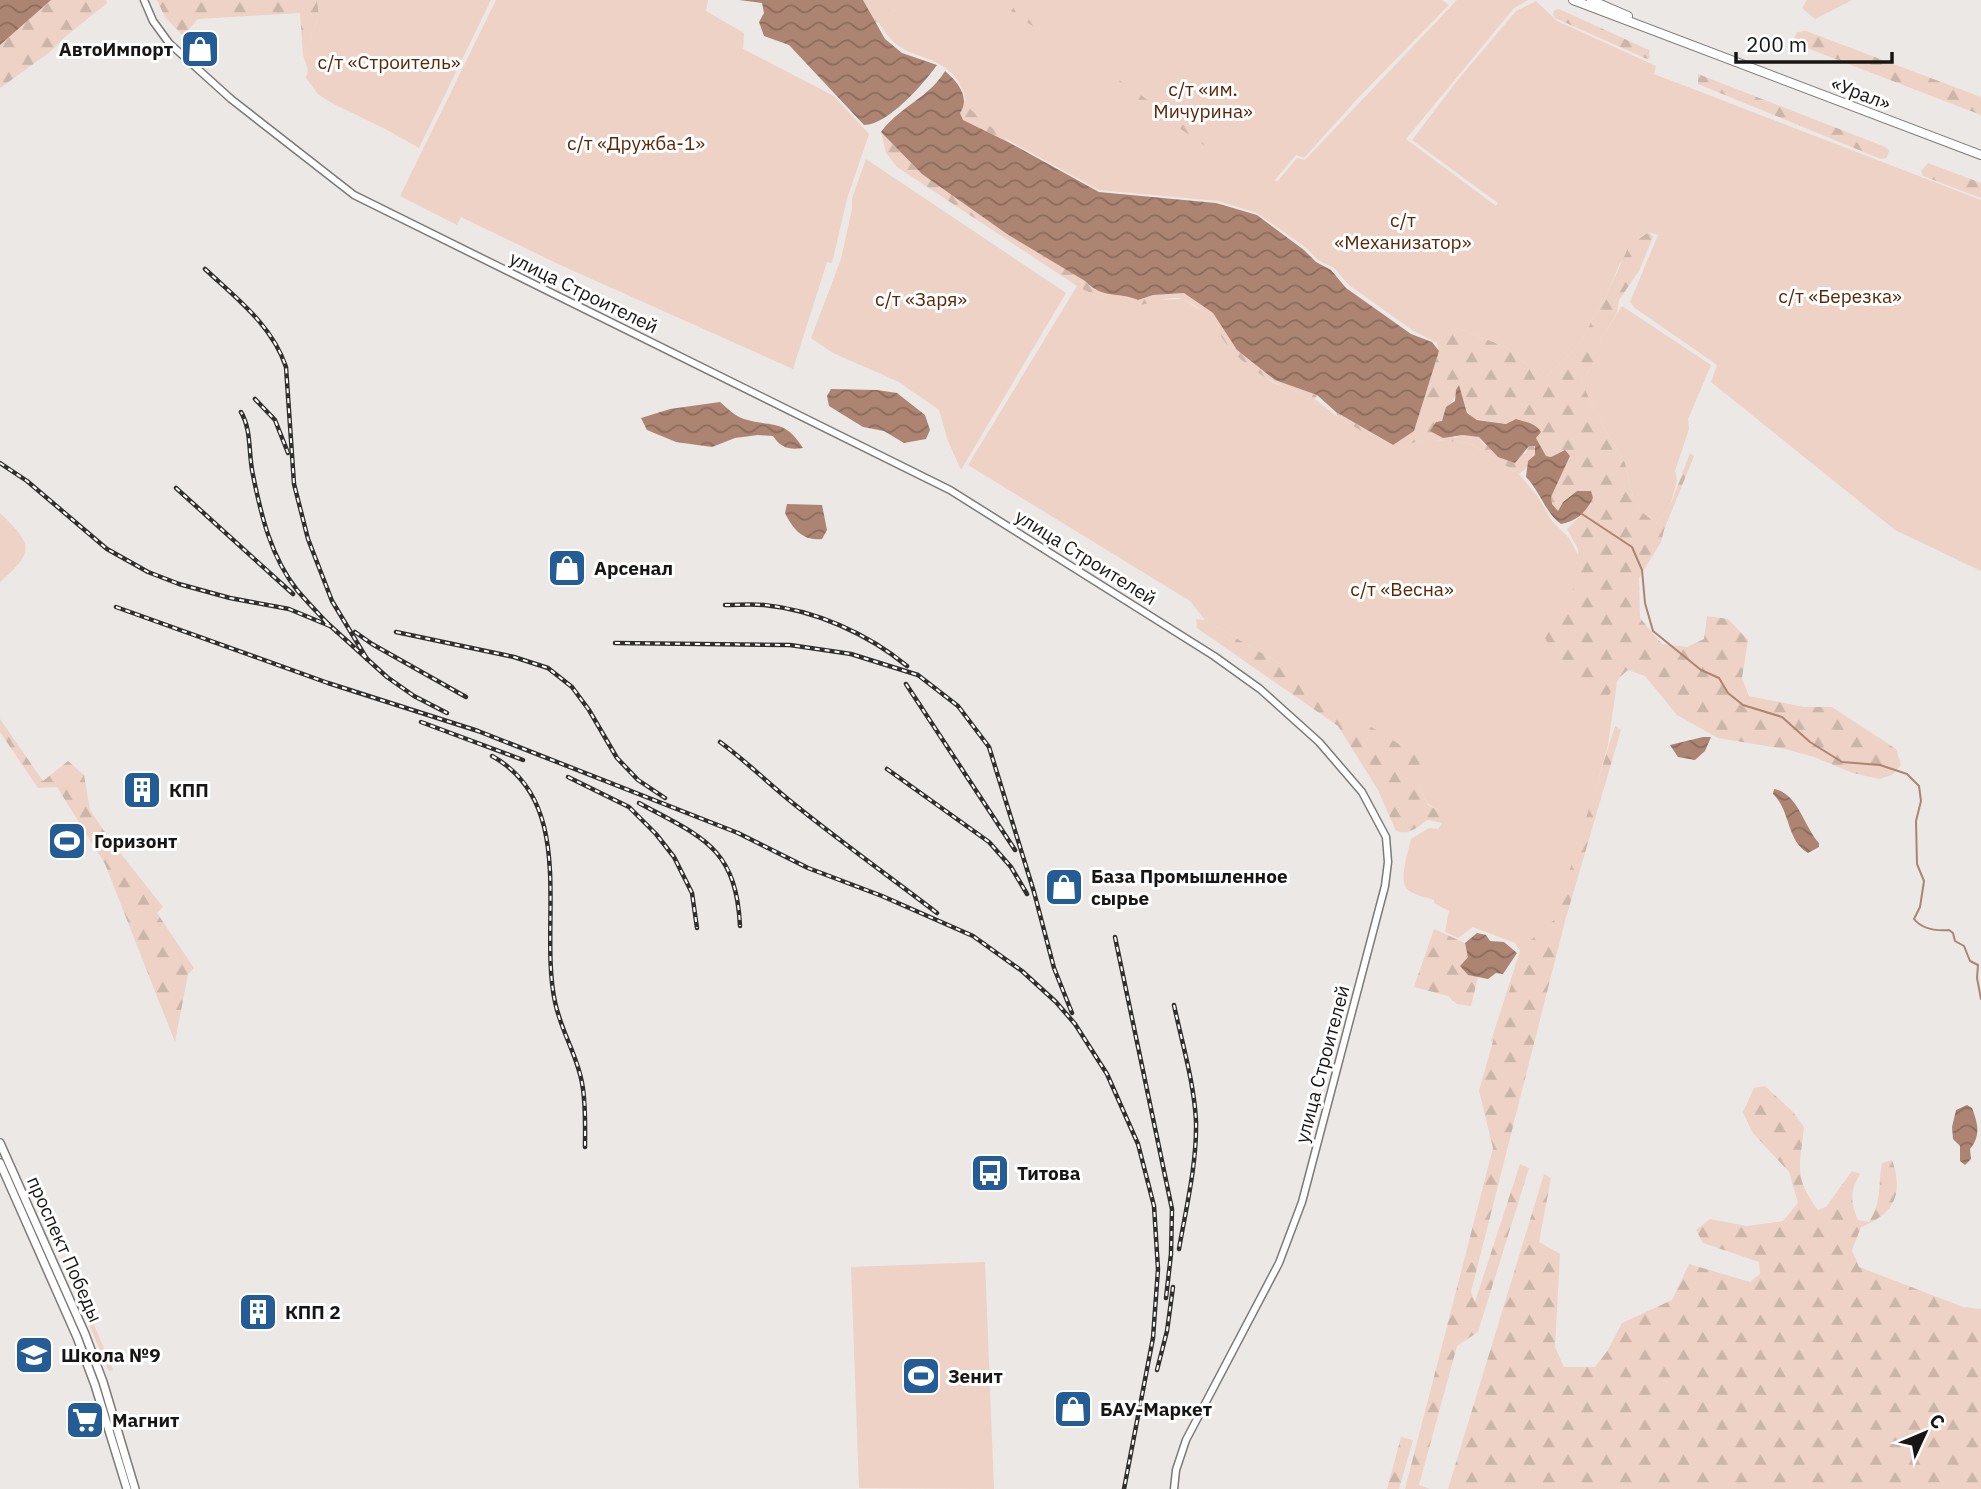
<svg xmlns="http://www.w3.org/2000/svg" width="1981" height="1489" font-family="'IBM Plex Sans',sans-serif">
<defs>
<pattern id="forest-firs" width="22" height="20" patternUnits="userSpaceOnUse" patternTransform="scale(1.75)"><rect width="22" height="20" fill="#eed2c5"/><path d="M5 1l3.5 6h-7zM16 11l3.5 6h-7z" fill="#cbb4a8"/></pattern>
<pattern id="water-waves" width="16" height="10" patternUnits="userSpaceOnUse" patternTransform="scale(1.75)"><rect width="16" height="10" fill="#ad8472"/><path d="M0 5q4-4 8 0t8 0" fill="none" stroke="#8c6b5c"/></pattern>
</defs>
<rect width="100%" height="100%" fill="#ece8e6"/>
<g fill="#eed2c5">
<polygon points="317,0 491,0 419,148 389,131 330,102 318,94 306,78 308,70 303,55 319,17"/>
<polygon points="496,0 708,0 706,11 744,33 743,49 834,96 869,134 847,199 832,263 827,262 793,369 558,264 461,217 457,225 400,196"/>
<path d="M866,0H1442L1449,5L1359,97L1304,158L1296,155L1275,180L1277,182L1297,158L1305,160L1457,0H1528L1514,8L1406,139L1496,206L1498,203L1412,140L1457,81L1516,11L1536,1L1557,21L1656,66L1654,74L1981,200V571L1895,530L1711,382L1717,365L1635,308L1630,302L1658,235L1649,232L1620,263L1608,292L1578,346L1544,379L1506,347L1457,328L1437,343L1412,330L1349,285L1334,268L1318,260L1305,247L1257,213L1218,201L1099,190L968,118C966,91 960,73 933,61C923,56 911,54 902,48C885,38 876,17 866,0Z"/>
<polygon points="1807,0 1852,0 1815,19 1802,8"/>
<polygon points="866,159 1066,293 961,470 948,441 939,410 899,382 833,353 811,338 841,259 852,209 852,198"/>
<path d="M1077,286L1094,295L1113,301L1140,305L1154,300L1183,299L1208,315L1234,353L1273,383L1315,399L1338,417L1394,449L1423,439L1470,443L1519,474L1538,497L1552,521L1569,538L1623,640L1608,745L1566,893L1513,1046L1491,1041L1520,951L1515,943L1473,927L1458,938L1445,932L1449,911L1434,903V900C1426,897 1413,895 1407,889C1398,880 1409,850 1411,839L1429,828L1438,829L1447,816L1428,804L1420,789L1291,678L1286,667L1205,620L1190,601L968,465Z"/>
<polygon points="1622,306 1711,365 1688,419 1689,429 1675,471 1677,480 1670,506 1656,523 1643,513 1633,496 1625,463 1598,417 1581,381 1600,357 1596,347"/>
<path d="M0,513C33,545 35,551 0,582Z"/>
<polygon points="65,1256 113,1370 109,1371 61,1258"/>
<polygon points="985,1262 994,1489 859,1488 851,1267"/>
</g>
<g fill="url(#forest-firs)">
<polygon points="51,0 106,0 107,3 65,37 50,52 0,88 0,45"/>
<polygon points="157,0 317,0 319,17 303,55 300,13 198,19 183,36 165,17"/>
<polygon points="863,0 886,0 891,4 884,24 875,22"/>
<polygon points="1014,7 1273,187 1270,191 1011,11"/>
<polygon points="1559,9 1649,50 1650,58 1647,59 1555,18 1553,14 1555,10"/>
<polygon points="1806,31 1981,97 1981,115 1799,45 1794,38 1797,32"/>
<polygon points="1698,74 1883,146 1889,150 1887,158 1881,159 1698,84"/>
<polygon points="964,99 971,110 1010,143 962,120 960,113 964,107"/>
<path d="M881,132L922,174L1085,281C1104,300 1117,291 1138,300L1153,295L1184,293L1213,313L1237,350L1275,380L1317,395L1315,399C1282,387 1262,379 1236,355C1216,336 1215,314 1185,300C1170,294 1153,304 1138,305C1116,305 1095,296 1077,286L897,167L886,153Z"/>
<polygon points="1928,163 1981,183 1981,198 1923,176 1921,171"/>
<path d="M1649,232L1653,237L1639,271L1619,300L1617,313L1597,346L1600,357L1581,381L1598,417L1625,463L1633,496L1643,513L1656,523L1670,506L1690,453L1694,456L1664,530L1661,542L1639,578L1640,618L1662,644L1687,647L1704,639L1707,616L1728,619L1748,640L1742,678L1749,696L1804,707H1832L1896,749L1901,765L1892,775L1879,779L1853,773L1814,757L1785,749L1718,738L1677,715L1645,676L1628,670L1620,677L1609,695C1569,698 1561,668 1545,638L1579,579L1578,549L1567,529L1582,514L1584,492L1577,491L1563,501L1558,511L1552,504L1551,497L1570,456L1564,450L1551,457L1546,456L1536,438L1541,432L1538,427C1530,423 1515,419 1507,424C1469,416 1471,427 1459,386C1455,400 1447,407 1442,421L1454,438L1463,435L1479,437L1484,445L1525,454L1529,446H1535V455L1528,461L1527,468L1519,474L1470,443L1423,439L1394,450L1338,417L1336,412L1392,445L1414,431L1439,351L1437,343L1457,328L1506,347L1544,379L1578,346L1608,292L1629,246Z"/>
<path d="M1196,619L1205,620L1286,667L1292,678L1436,767L1420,789L1428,805L1448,816L1443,823L1427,820C1417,828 1409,835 1396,831L1378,790L1338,726L1197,628Z"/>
<polygon points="0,719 43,781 68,761 84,775 90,810 110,840 163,907 157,913 194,968 188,974 175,1042 105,864 57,787 38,788 0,732"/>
<polygon points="1615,726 1621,730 1565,921 1471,1292 1475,1302 1520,1164 1529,1168 1478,1332 1457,1346 1419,1485 1430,1489 1405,1489 1493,1148 1479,1091 1493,1041 1524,946 1554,920"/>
<polygon points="1434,929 1465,943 1468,956 1460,966 1468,975 1478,977 1471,1006 1457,1004 1448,996 1414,987"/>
<path d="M1765,1086L1793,1112L1804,1127C1800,1167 1793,1176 1818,1210L1826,1207L1852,1171L1860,1174C1850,1191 1850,1202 1858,1220L1869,1222C1882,1202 1878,1185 1882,1163L1892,1160C1904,1194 1894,1214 1861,1227L1852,1250L1859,1267L1963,1307L1981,1309V1489H1448L1544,1174L1551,1178L1539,1242L1560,1254L1555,1347L1564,1367H1595L1608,1350L1622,1323L1672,1300L1689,1264L1750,1282L1760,1274L1759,1262L1703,1243L1696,1230L1710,1219L1747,1226L1783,1221L1798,1203L1789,1172L1752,1132L1743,1112L1754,1088Z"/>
<polygon points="1401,1437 1413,1440 1399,1489 1387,1489"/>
</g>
<g fill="url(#water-waves)">
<polygon points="0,0 51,0 0,45"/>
<path d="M739,0H863L885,39L902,53L937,65C924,83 888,125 864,125L789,45L764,36L759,22L764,13L762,3Z"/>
<path d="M945,71C957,81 971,98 960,113L963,120L1010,143L1099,192L1216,203L1257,215L1304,250L1316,262L1331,270L1346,288L1411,334L1432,342L1439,351L1414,431L1393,445L1336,412L1317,395L1275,380L1237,350L1213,313L1184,293L1153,295L1138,300C1117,291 1104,300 1085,281L1007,234L922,174L881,132C898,108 930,97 945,71Z"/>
<path d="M1459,385L1467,413L1477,420L1506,424L1516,419C1525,422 1536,423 1541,432L1536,438L1546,456L1551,457L1565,450L1570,456L1551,497L1552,504L1558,511L1563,502L1577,491H1591L1593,498C1586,512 1577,521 1561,524C1546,514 1540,491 1526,477L1528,461L1535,455V446H1529L1515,463L1498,457L1479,437L1463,435L1443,438L1430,431L1436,422L1442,421L1446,407L1455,401L1456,390Z"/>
<polygon points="831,389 877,390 897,393 925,415 930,430 926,439 904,443 884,431 863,427 829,406 827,396"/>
<path d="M720,402C727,408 735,416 744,419C773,428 784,418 803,448C789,450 781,448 773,436L758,435L735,438L712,447L676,442L647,430L641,418L670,409Z"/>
<path d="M787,504L822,505L827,530L822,539C802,541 793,529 785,513Z"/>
<polygon points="1703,737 1711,737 1705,751 1695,760 1678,757 1670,745"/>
<path d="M1774,789C1798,793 1804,827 1819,843V847L1808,853C1786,840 1791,811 1773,794Z"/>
<polygon points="1477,933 1486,935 1490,941 1504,942 1517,953 1503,974 1496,973 1488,979 1468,975 1460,966 1468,957 1465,943"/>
<path d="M1967,1105L1972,1108C1978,1124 1981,1136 1970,1149L1971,1159L1965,1165L1960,1161V1146L1953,1139L1952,1127L1956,1110Z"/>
</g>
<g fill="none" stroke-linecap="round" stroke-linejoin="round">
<path stroke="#ad8472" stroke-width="2" d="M1582,514L1632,547L1642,570L1645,603L1653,631L1701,670L1719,678L1728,693L1743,705L1782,717L1810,742L1842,762L1880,765L1907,774L1919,786L1921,801L1916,821L1917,864L1924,881L1920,907L1914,919C1922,929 1936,931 1949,930L1953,933L1955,941L1964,946L1970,961L1978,965L1977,978L1981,999"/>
<defs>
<polyline id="secondary" points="144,0 153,21 169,43 231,99 354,195 950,490 1214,656 1260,689 1319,742 1362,792 1386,837 1388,862 1385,886 1302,1202 1279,1263 1186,1440 1176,1470 1174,1489"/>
<g id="primary">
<polyline points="0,1143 85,1334 103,1382 135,1489"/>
<polyline points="0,1163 77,1337 95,1385 127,1489"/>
</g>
<g id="highway">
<polyline points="1573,0 1981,155"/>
<polyline points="1591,0 1628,16"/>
</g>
</defs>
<use href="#secondary" stroke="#7c7977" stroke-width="9"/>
<use href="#primary" stroke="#7c7977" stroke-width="10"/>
<use href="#highway" stroke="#7c7977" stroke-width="10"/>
<use href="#secondary" stroke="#fff" stroke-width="6"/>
<use href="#primary" stroke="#fff" stroke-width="7"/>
<use href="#highway" stroke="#fff" stroke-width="8"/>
<defs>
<g id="rail">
<path d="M205,269C236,298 272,325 286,367L294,484L308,539L332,601L367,659"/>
<polyline points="255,399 275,420 288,453"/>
<path d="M0,463L27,481L107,549L148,572L179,584L230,598L289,609L330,626C319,614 308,603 297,590C271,557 261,515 253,475C248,453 252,431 241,412"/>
<polyline points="176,488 293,594"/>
<path d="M725,605C738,605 751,604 764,605C815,610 868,634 907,666"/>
<polyline points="116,607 328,683 478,731 738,833 808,868 882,896 973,936 1022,971 1056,1002 1075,1024 1107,1074 1138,1144 1154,1206 1158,1269 1153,1338 1124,1489"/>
<polyline points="325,621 387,677 414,696 447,713"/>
<polyline points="355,632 372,644 466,697"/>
<polyline points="396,632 514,657 548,668 572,687 589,710 617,758 638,780 665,798"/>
<polyline points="615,643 790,645 851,654 918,675 958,706 989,747 1034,892 1054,968 1072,1013"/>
<polyline points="906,684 1015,850"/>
<polyline points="421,722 523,760"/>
<path d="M720,742C746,761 769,784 794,804C841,842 890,877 937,913"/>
<path d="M492,756C579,804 538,923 555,1002C561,1031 577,1055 582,1083C586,1103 585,1127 585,1147"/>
<polyline points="887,769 989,842 1011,867 1027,894"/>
<polyline points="568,777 629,807 656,834 674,857 692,893 697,928"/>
<path d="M639,803C701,837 736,846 740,926"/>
<polyline points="1115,937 1172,1209 1171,1254 1166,1298"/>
<path d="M1174,1005C1182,1043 1194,1082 1196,1121C1197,1164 1186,1208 1179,1249"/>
<polyline points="1157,1370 1167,1331 1173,1287"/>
</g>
</defs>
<use href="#rail" stroke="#312f2d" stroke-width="4.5"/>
<use href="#rail" stroke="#fff" stroke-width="2" stroke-dasharray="5" stroke-linecap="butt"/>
</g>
<defs>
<symbol id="shop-square" viewBox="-11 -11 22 22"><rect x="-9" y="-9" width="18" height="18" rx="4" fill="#245d95" stroke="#fff"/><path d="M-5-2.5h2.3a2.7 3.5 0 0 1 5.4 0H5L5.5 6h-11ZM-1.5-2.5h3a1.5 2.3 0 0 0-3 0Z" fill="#fff"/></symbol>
<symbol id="building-square" viewBox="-11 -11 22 22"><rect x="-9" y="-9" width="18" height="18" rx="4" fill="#245d95" stroke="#fff"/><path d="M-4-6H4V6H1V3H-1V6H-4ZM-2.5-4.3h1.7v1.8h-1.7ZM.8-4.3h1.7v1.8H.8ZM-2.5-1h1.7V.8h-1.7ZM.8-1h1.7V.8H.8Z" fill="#fff"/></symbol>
<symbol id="stadium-square" viewBox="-11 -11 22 22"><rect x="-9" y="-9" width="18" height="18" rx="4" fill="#245d95" stroke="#fff"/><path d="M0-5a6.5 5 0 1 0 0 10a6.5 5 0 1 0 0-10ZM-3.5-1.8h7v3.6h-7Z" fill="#fff"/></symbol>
<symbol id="bus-square" viewBox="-11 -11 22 22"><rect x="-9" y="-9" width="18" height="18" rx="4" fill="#245d95" stroke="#fff"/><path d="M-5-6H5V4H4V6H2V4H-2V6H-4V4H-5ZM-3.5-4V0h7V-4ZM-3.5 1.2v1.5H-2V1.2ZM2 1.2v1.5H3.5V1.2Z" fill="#fff"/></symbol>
<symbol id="school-square" viewBox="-11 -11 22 22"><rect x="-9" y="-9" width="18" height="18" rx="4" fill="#245d95" stroke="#fff"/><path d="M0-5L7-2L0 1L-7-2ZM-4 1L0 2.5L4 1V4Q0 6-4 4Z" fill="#fff"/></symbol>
<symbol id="supermarket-square" viewBox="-11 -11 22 22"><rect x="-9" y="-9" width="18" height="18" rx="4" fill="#245d95" stroke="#fff"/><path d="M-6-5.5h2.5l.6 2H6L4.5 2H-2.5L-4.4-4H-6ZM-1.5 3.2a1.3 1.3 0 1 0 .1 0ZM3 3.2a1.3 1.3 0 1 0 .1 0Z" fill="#fff"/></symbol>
</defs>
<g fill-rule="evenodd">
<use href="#shop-square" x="178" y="27" width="44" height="44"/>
<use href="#shop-square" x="545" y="546" width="44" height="44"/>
<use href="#building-square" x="120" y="768" width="44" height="44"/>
<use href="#stadium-square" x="45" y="819" width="44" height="44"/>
<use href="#shop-square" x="1042" y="865" width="44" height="44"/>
<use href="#bus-square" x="968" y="1151" width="44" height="44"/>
<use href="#building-square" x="236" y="1290" width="44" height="44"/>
<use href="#school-square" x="12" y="1333" width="44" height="44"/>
<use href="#stadium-square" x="899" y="1354" width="44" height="44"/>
<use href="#shop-square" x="1051" y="1387" width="44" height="44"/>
<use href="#supermarket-square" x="63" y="1398" width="44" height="44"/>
</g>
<g text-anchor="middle" stroke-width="6" stroke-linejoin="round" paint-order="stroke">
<g font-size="19" font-weight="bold" fill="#181615" stroke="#fff" text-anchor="start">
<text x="173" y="56" text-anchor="end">АвтоИмпорт</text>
<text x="594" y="575">Арсенал</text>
<text x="169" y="797">КПП</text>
<text x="94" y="848">Горизонт</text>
<text x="1091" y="883">База Промышленное<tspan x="1091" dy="22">сырье</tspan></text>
<text x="1017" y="1180">Титова</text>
<text x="285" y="1319">КПП 2</text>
<text x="61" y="1362">Школа №9</text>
<text x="948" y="1383">Зенит</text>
<text x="1100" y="1416">БАУ-Маркет</text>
<text x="112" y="1427">Магнит</text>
</g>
<g font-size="19" fill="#5b2608" stroke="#fff">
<text x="389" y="69">с/т «Строитель»</text>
<text x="1203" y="96">с/т «им.<tspan x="1203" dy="22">Мичурина»</tspan></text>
<text x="636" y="150">с/т «Дружба-1»</text>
<text x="1403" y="227">с/т<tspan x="1403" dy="22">«Механизатор»</tspan></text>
<text x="1840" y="303">с/т «Березка»</text>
<text x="921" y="306">с/т «Заря»</text>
<text x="1402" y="596">с/т «Весна»</text>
</g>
<g font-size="19" fill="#181615" stroke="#fff">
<text transform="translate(1861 93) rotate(21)" y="7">«Урал»</text>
<text transform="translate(584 292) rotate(26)" y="7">улица Строителей</text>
<text transform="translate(1086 557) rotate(32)" y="7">улица Строителей</text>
<text transform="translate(1322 1064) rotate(-75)" y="7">улица Строителей</text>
<text transform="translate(65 1249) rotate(66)" y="7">проспект Победы</text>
</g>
</g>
<g transform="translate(1925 1433) rotate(46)" stroke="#ffffff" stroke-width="5" paint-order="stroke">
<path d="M0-5L12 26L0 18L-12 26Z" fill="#181615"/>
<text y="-10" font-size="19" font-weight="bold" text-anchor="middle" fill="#181615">С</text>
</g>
<path d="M1736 52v10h156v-10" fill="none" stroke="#181615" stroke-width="3.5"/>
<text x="1746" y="52" font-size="21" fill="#181615" stroke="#ffffff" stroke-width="5" paint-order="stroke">200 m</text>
</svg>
